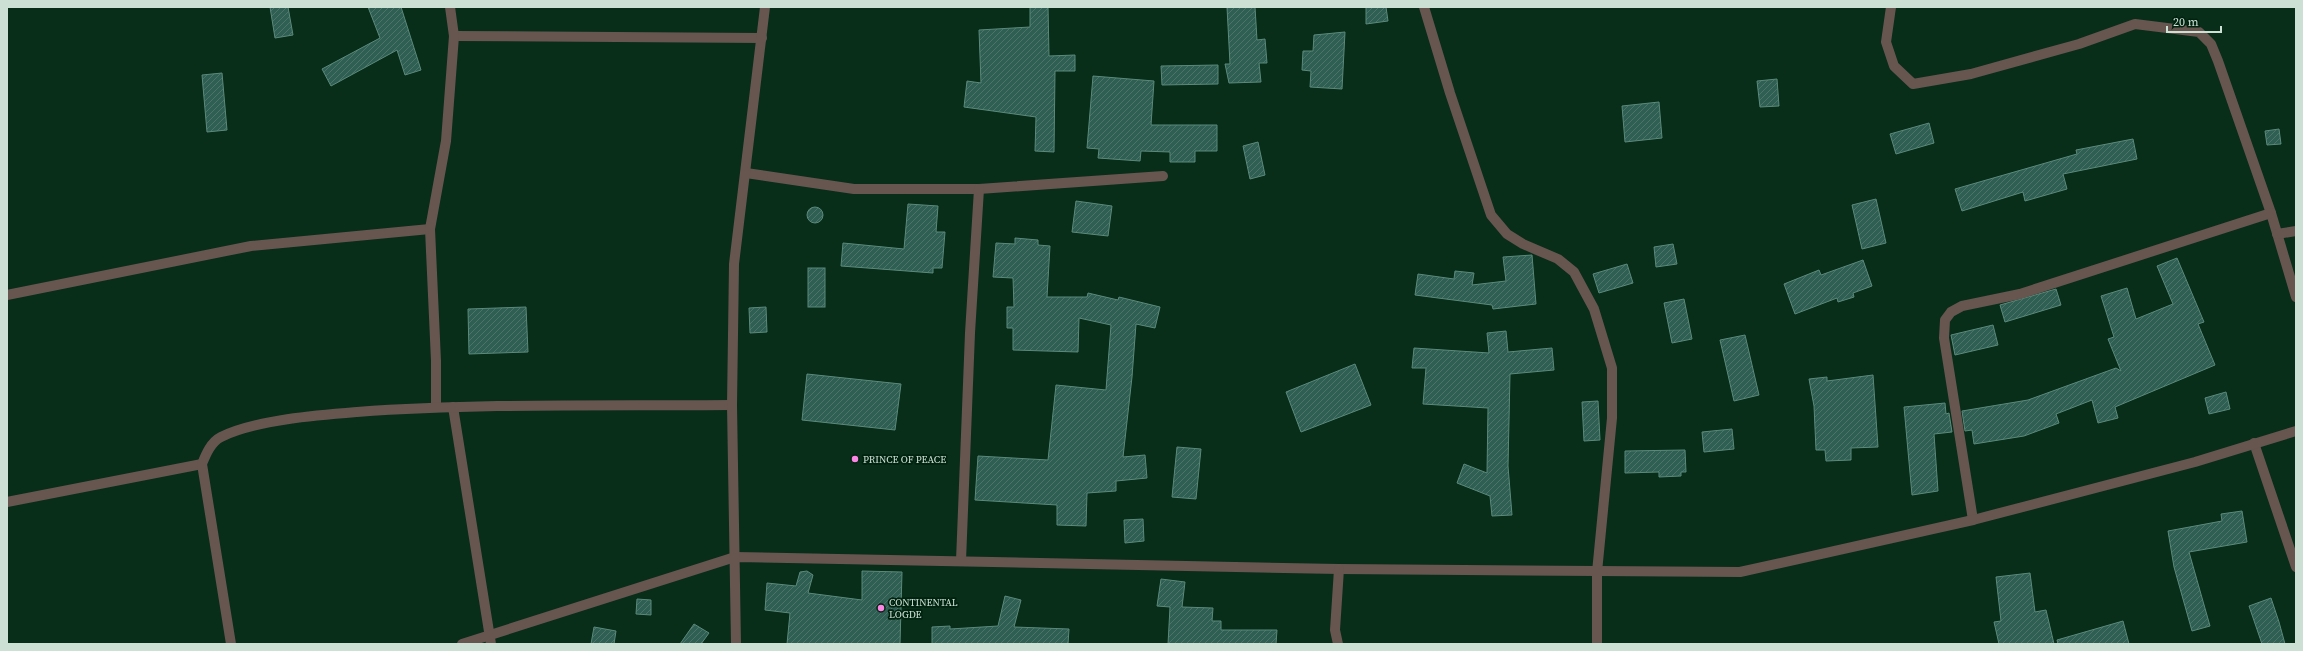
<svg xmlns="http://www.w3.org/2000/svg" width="2303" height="651" font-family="'Source Serif 4',serif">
<defs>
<pattern id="building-hatch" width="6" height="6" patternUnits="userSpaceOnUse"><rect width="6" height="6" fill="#2f5e52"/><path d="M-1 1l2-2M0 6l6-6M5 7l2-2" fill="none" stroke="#4c756a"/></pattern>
</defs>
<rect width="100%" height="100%" fill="#082d19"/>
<g fill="url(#building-hatch)" stroke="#5b8a7d">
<polygon points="270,7 288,7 293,35 275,38"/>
<polygon points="368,7 401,7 421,70 405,75 397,50 331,86 322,69 380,38"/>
<polygon points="1030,7 1048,7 1049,56 1075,55 1075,71 1055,71 1054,152 1035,151 1036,117 964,107 967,81 981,83 979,30 1030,27"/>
<polygon points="1227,7 1255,7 1257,40 1265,39 1267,63 1259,63 1261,82 1229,83 1225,64 1230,64"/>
<polygon points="1366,7 1386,7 1388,21 1366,24"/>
<polygon points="1345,32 1342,89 1310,87 1311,71 1302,70 1303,51 1313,51 1314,35"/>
<polygon points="1218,65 1218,84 1162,85 1161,66"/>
<polygon points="222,73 227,130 207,132 202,75"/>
<polygon points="1093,76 1154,81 1151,125 1217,125 1217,151 1195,151 1195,162 1170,162 1170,152 1141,151 1140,161 1098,158 1099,149 1087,148"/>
<polygon points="1777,79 1779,106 1760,107 1757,81"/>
<polygon points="1659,102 1662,138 1625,142 1622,106"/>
<polygon points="1929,123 1934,143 1896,154 1890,134"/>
<polygon points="2279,129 2281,144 2267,145 2265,131"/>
<polygon points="2133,139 2137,159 2063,174 2067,189 2025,201 2023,192 1962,211 1955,189 2077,154 2076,150"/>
<polygon points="1258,142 1265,175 1250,179 1243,146"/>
<polygon points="1876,199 1886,243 1862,249 1852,205"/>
<polygon points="1076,201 1112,206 1108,236 1072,232"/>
<polygon points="908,204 938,206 936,232 945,232 942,268 933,268 933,273 841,266 843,243 904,249"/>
<circle cx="815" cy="215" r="8"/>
<polygon points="1015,238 1038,240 1038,245 1050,246 1047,297 1087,297 1088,293 1118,300 1119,297 1160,307 1155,328 1136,324 1132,377 1123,457 1145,455 1147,478 1116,481 1116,491 1087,493 1086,526 1057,525 1057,505 975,500 978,456 1048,460 1056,385 1106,390 1111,325 1079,318 1078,352 1013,350 1013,328 1007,328 1007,307 1014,307 1013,278 993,277 996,243 1015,244"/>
<polygon points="1673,244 1677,264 1656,267 1654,247"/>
<polygon points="1532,255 1536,304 1493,309 1492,305 1415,295 1418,274 1454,279 1455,271 1474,273 1472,285 1506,281 1503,257"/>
<polygon points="2177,258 2204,322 2198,324 2215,365 2115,407 2118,418 2098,423 2092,400 2056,414 2059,423 2024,436 1974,444 1972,430 1965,431 1962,411 2028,400 2116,368 2121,371 2108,339 2114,337 2101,296 2127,288 2136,319 2173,304 2157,266"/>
<polygon points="1863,260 1872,286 1853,293 1854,297 1838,302 1837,298 1795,314 1784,284 1819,270 1821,275"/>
<polygon points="1627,264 1633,283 1599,293 1593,274"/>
<rect x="808" y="268" width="17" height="39"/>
<polygon points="2056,289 2061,305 2005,322 2000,305"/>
<polygon points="1684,299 1692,339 1672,343 1664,303"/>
<polygon points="526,307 528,352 469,354 468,309"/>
<polygon points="766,307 767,332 750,333 749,308"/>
<polygon points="1993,325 1998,345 1955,355 1951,335"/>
<polygon points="1506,331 1508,352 1552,348 1554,370 1510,374 1508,466 1512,515 1492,516 1490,496 1457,483 1464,464 1487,473 1488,408 1423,404 1426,368 1412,368 1414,348 1489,353 1487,333"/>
<polygon points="1745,335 1759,395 1734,401 1720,340"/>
<polygon points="1355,364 1371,405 1301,432 1286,392"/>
<polygon points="807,374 901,384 895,430 802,420"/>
<polygon points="1873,375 1878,447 1851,448 1851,460 1826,461 1825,450 1816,450 1814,406 1809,379 1827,377 1827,381"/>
<polygon points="2226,392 2230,409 2209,414 2205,398"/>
<polygon points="1598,401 1600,440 1584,441 1582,402"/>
<polygon points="1945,403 1946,414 1949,413 1952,432 1934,434 1938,491 1912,495 1904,407"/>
<polygon points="1732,429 1734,449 1704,452 1702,432"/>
<polygon points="1177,447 1201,449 1196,499 1172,497"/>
<polygon points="1685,450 1686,472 1681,472 1681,476 1659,477 1659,472 1625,473 1625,451"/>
<polygon points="2242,511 2247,542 2189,552 2210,626 2192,631 2174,567 2168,531 2222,521 2221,514"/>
<polygon points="1143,519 1144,541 1125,543 1124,520"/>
<polygon points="807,571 813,575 808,593 862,600 862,571 902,572 900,644 787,644 790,613 765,610 767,583 796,586 800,572"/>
<polygon points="2030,573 2035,612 2046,610 2054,644 1999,644 1994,622 2001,621 1996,577"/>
<polygon points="1161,579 1185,582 1182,607 1213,608 1212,621 1221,621 1221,630 1277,630 1276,644 1168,644 1170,607 1157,606"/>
<polygon points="1005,596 1021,600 1014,627 1069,629 1068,644 932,644 932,627 950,626 950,629 998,626"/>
<polygon points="2271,598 2279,622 2285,644 2262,644 2249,606"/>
<polygon points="637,599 651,600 651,615 636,614"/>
<polygon points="2123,621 2129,644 2058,644 2057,640"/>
<polygon points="694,624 709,633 701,644 680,644"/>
<polygon points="594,627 616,631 614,644 591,644"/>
</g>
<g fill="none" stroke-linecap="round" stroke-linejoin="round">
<g stroke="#675550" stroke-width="10">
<polyline points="1424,7 1450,93 1491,215 1507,234 1523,244 1558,259 1574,272 1594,309 1612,368 1612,418 1597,572 1597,644"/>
<polyline points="1891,7 1886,42 1894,66 1913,84 1971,74 2079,44 2135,24 2199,32 2211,44 2218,61 2271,213 2296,297"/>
<polyline points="454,36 762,38"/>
<polyline points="746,173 854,189 979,189 1163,176"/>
<polyline points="2277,234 2296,231"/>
<polyline points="7,295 251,246 430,229"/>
<polyline points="436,406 436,361 430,229 446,141 454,36 450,7"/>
<polyline points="453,407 491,644"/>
<polyline points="2254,443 2296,567"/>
<polyline points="7,502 202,464"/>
<polyline points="1973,520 1944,338 1945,320 1951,312 1962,306 2020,294 2271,213"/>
<polyline points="961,561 970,333 979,189"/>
<path d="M231,644L202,464C206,454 211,442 221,437C255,420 319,415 357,412C482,403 607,406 732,405"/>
<polyline points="462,644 735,557 1339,569 1740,572 1973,520 2195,462 2296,431"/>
<polyline points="736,644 732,405 734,264 765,7"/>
<polyline points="1338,644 1335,630 1339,569"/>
</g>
</g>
<g fill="#fc86e3" stroke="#002310" stroke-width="1.5">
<circle cx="855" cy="459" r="4"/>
<circle cx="881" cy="608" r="4"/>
</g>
<g text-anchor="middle" stroke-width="3.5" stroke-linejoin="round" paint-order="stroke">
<g font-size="10" fill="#cce0d3" stroke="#002310" text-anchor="start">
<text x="863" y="463">PRINCE OF PEACE</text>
<text x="889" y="606">CONTINENTAL<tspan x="889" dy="12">LOGDE</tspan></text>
</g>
</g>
<rect width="2303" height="651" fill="none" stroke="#cce0d3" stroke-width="16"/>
<path d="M2167 26v6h54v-6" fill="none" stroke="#cce0d3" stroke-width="2"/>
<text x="2173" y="26" font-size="12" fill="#cce0d3" stroke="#002310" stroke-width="3" paint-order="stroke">20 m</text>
</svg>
